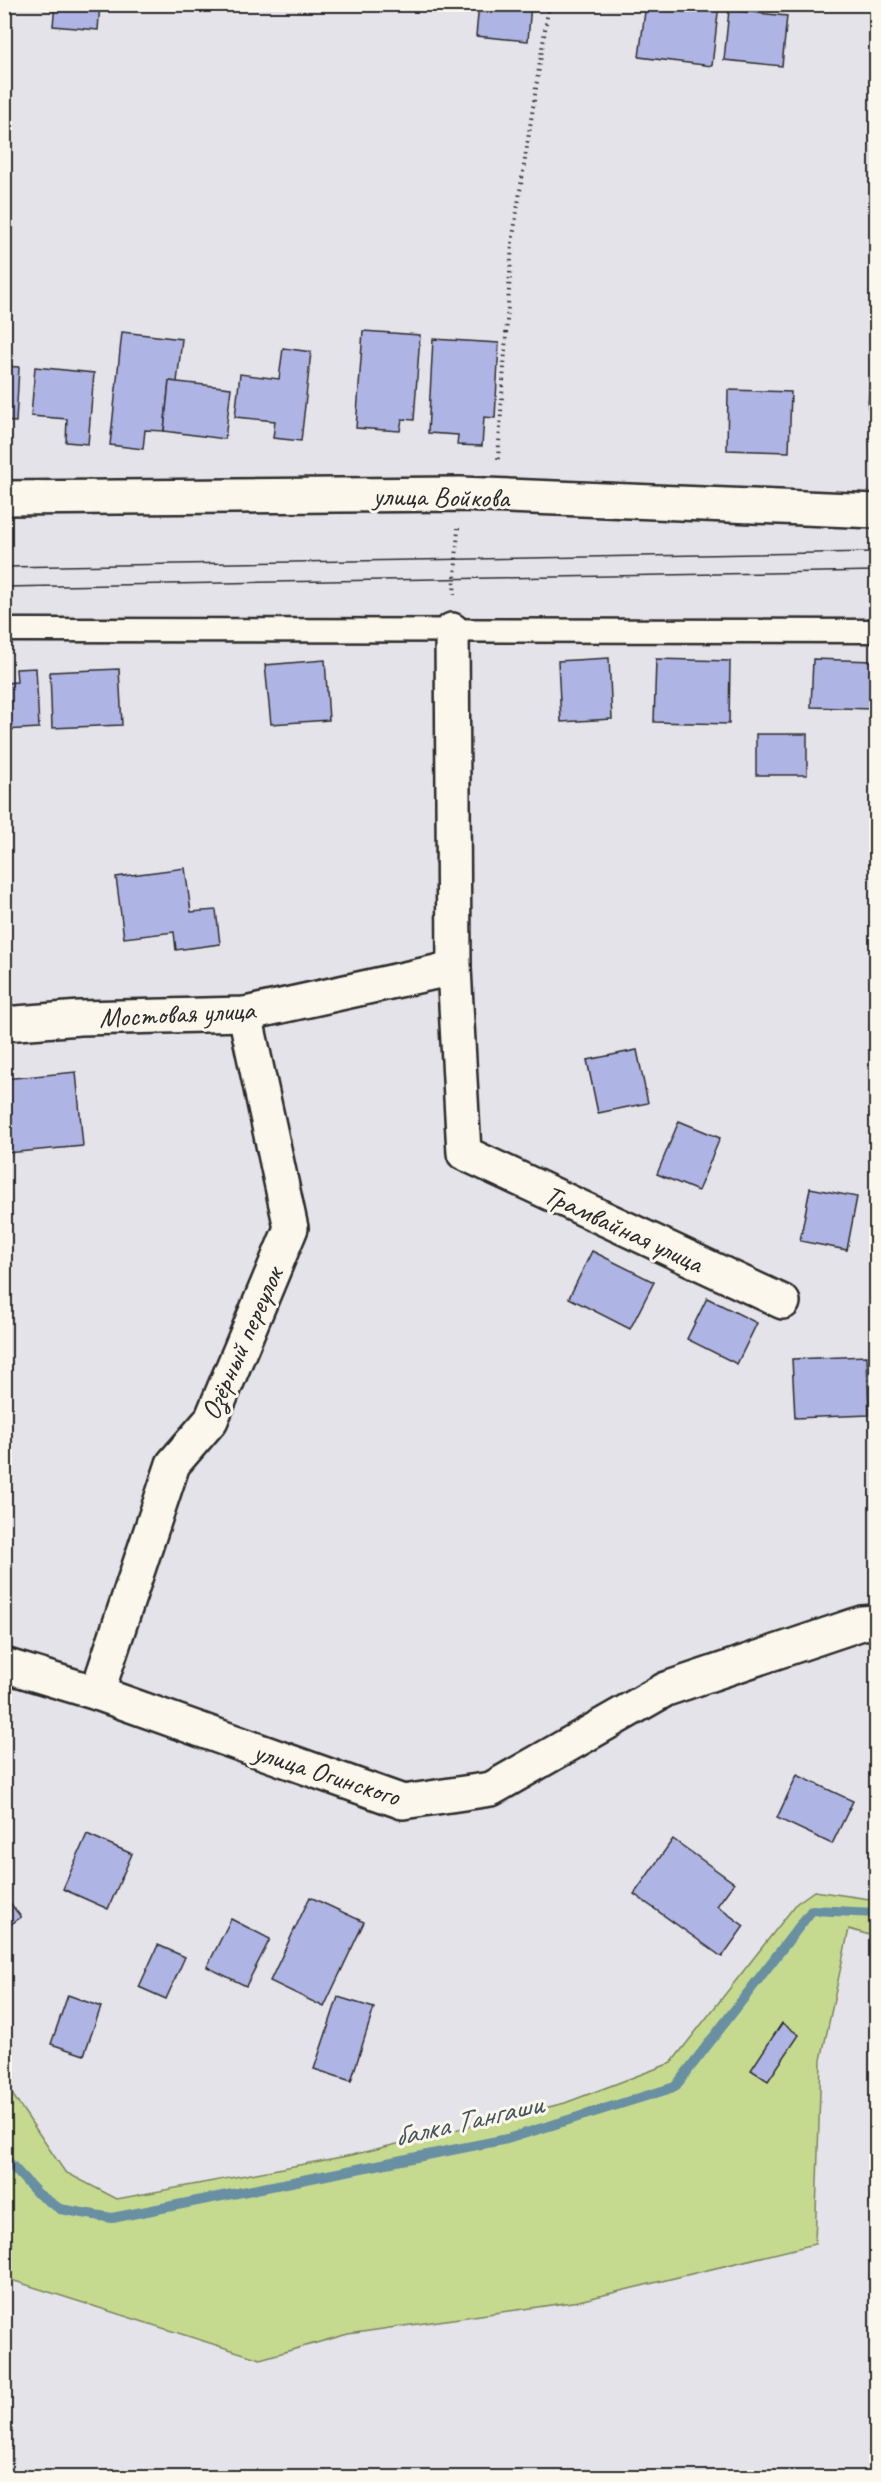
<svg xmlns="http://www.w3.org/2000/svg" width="881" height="2482" font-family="Caveat,sans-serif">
<rect width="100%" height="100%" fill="#e4e3ea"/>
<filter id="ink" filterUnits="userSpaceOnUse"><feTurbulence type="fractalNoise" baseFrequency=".0167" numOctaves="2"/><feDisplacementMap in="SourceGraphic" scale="12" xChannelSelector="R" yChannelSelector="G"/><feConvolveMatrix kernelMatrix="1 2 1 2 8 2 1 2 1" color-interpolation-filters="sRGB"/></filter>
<g filter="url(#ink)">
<polygon fill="#c6da8f" stroke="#78825d" stroke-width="1.5" points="814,1891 876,1900 876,1937 849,1929 821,2060 815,2244 579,2301 348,2334 260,2359 5,2278 4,2082 65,2172 117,2199 352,2155 565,2103 671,2063 797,1903"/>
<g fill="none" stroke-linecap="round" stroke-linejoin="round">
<polyline stroke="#688fa2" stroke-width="10" points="4,2157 37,2193 60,2209 112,2218 507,2139 675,2087 812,1910 876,1913"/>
</g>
<g fill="#aeb5e5" stroke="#2b2b2b" stroke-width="1.5">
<polygon points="55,4 100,4 98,30 53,26"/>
<polygon points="401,4 439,4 438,7"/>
<polygon points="479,4 531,4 528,41 476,36"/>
<polygon points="646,4 699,6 699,4 719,4 712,66 639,57"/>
<polygon points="729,10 787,16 782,66 724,60"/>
<polygon points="363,331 420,335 414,420 402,419 400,431 356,428"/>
<polygon points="122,332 182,339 177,382 169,381 164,431 145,430 143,449 110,445"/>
<polygon points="433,339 499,343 495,418 484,417 482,446 457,445 458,435 428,433"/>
<polygon points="283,348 311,352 301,441 273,438 275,421 235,417 240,374 279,379"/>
<polygon points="871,358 876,358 876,408 868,408"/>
<polygon points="4,366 19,367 16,422 4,421"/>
<polygon points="35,367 94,373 88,444 66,442 67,419 31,416"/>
<polygon points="169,381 231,388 225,439 164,431"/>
<polygon points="728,390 791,392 789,452 727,450"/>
<polygon points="609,658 612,719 561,722 558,661"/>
<polygon points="656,659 730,661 729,724 654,722"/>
<polygon points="813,659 873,661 871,709 811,707"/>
<polygon points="325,660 329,720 271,724 265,665"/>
<polygon points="36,668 39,728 4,730 4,683 17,682 16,669"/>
<polygon points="119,669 122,725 52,728 50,672"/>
<rect x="756" y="734" width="51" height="41"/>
<polygon points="185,868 191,912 216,910 220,944 176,950 174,932 124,938 116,877"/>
<polygon points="637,1050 648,1103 598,1113 587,1060"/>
<polygon points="76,1072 83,1146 7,1153 4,1079"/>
<polygon points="679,1121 720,1138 698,1191 657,1174"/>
<polygon points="810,1188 857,1197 847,1250 800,1241"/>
<polygon points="592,1251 654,1282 630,1329 569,1298"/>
<polygon points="707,1298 757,1323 737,1364 687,1339"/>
<polygon points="867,1356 869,1415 795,1418 792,1359"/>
<polygon points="797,1775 853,1801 832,1844 777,1818"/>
<polygon points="87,1834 132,1854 108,1909 63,1889"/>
<polygon points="673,1839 734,1883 717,1906 744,1926 722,1957 634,1894"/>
<polygon points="4,1895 21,1917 4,1929"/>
<polygon points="310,1897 364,1922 324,2007 270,1981"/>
<polygon points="231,1919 270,1939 246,1986 207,1967"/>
<polygon points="158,1945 185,1957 166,1999 139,1987"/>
<polygon points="68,1995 101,2007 84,2055 51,2044"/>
<polygon points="338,1997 374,2008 351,2081 314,2069"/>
<polygon points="782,2023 799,2035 768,2081 751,2070"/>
<polygon points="12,2470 24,2478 7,2478"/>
</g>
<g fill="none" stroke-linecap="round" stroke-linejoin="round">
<defs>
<polyline id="lane" points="4,630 876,631"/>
<g id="street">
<polyline points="4,498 460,494 876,511"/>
<polyline points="452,630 454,968 464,1153 783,1302"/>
<polyline points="4,1024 80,1018 245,1014 454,968"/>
<polyline points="4,1665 97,1693 403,1802 491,1789 666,1689 862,1623 876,1622"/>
<polyline points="97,1693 173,1464 211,1420 291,1228 245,1014"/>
</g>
</defs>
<use href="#lane" stroke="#2b2b2b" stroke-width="27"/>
<use href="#street" stroke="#2b2b2b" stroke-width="38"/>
<g stroke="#2b2b2b" stroke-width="4" stroke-dasharray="1.5 4.5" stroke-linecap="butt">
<polyline points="498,459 512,243 549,4"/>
<polyline points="454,595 458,528"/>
</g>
<use href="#lane" stroke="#fbf7ec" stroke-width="22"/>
<use href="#street" stroke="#fbf7ec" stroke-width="33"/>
<g stroke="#2b2b2b" stroke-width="1.5">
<polyline points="4,567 876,552"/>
<polyline points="4,587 876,571"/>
</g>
</g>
</g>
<g text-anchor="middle" stroke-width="6" stroke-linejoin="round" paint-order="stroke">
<g font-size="28" fill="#2b2b2b" stroke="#fbf7ec">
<text transform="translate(441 496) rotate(1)" y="10">улица Войкова</text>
<text transform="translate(177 1013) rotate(-3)" y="10">Мостовая улица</text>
<text transform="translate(624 1228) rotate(25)" y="10">Трамвайная улица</text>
<text transform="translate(241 1343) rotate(-66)" y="10">Озёрный переулок</text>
<text transform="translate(327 1773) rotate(18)" y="10">улица Огинского</text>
</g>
<g font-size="30" font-style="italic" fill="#44555d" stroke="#fbf7ec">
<text transform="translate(468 2120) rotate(-13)" y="10">балка Тангаши</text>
</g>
</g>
<rect width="881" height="2482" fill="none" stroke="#fbf7ec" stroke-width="24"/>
<rect x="12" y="12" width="857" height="2458" fill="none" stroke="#2b2b2b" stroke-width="2" filter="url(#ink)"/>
</svg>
